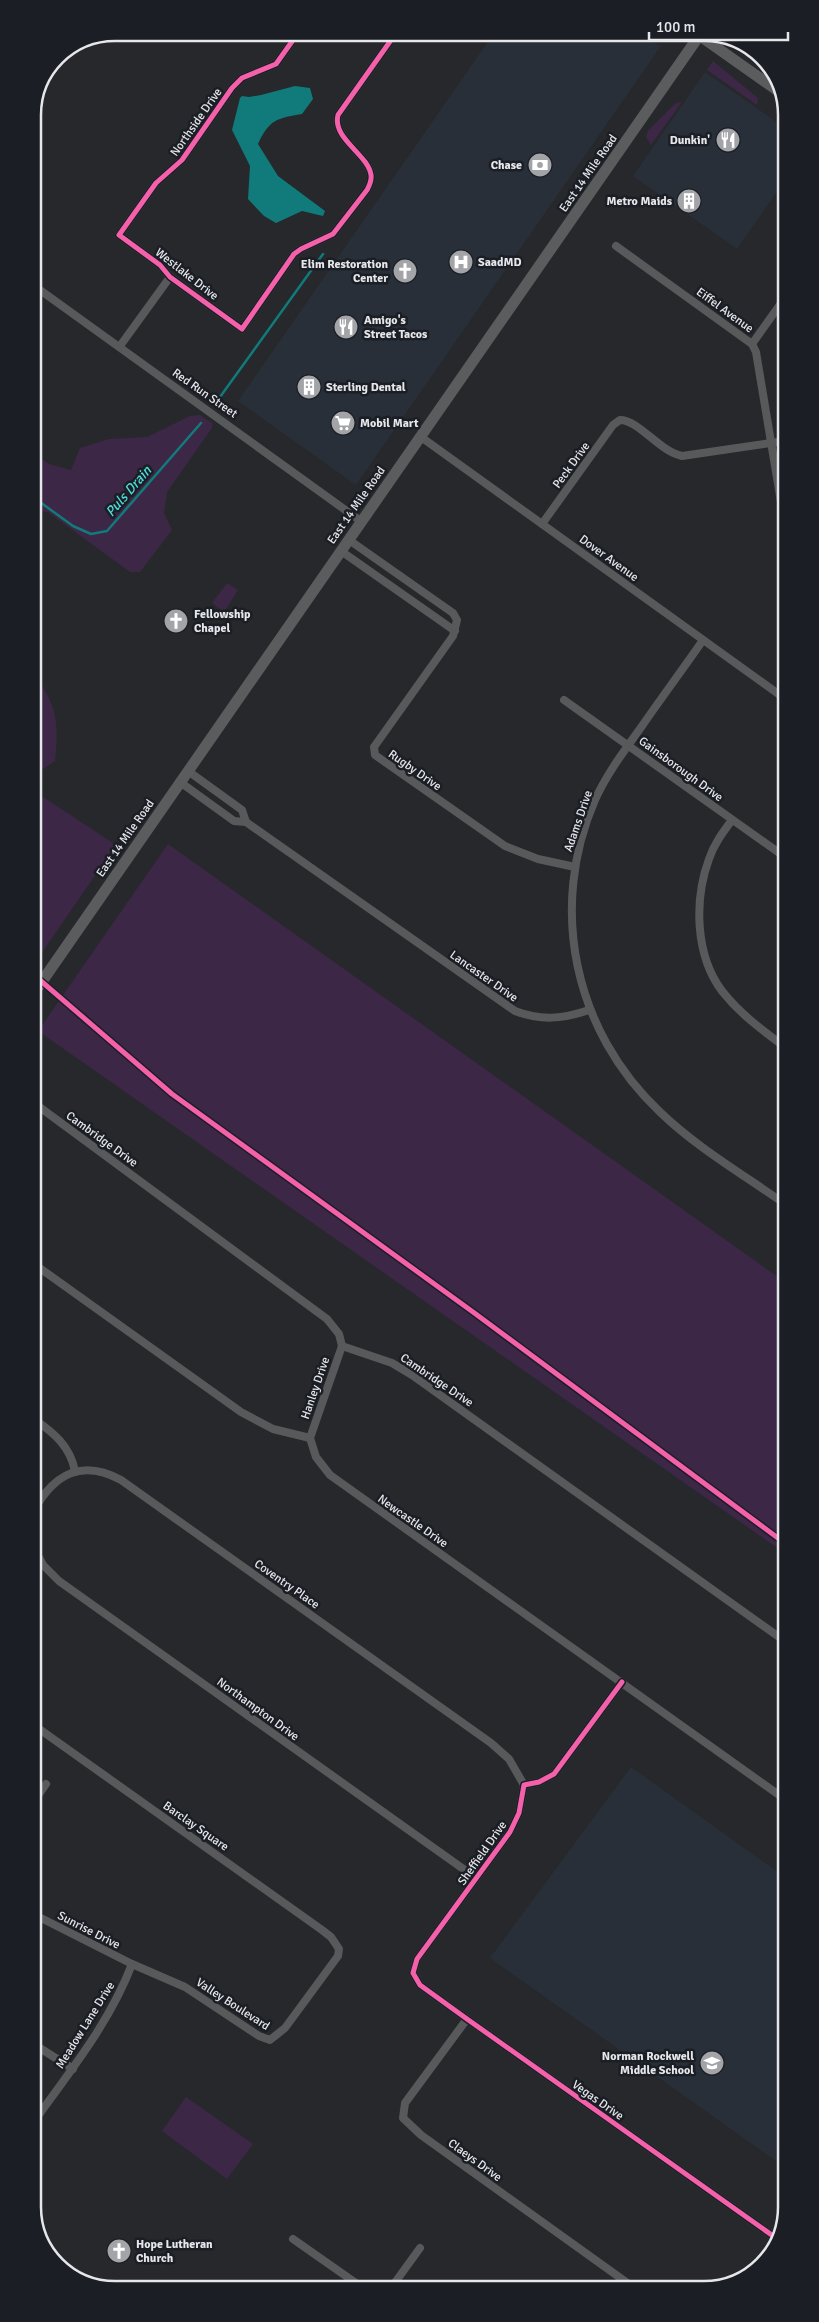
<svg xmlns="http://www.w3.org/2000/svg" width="819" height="2322" font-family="Signika,sans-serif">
<rect width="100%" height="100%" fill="#26282b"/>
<g fill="#282f38">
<polygon points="494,33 634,33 661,46 356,485 238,401"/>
<polygon points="705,72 784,127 784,182 737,249 633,176"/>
<polygon points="631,1767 786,1878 786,2168 490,1958"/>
</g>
<g fill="#3c2746">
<polygon points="713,61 758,98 757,105 707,70"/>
<polygon points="682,102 651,145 646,137 648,131 676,103"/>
<polygon points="200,415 212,423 212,428 167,492 164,513 172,530 140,572 130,572 48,512 33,510 33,453 49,464 71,470 80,448 109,439 147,437 190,416"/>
<polygon points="227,583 238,590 224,612 212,603"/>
<path d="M33,672C57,705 59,722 55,761L34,775Z"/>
<polygon points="34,791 116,845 34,964"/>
<polygon points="168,844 785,1282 786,1554 38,1031"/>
<polygon points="186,2097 253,2144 227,2179 162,2131"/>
</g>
<path fill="#117a7a" d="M295,86L310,88L313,99L302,114C277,118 269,120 258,144L278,176L325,211L323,216L302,211L276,223L264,216L248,199L250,166L232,130L240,98L242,96L249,97L261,95Z"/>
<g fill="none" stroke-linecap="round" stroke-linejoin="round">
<g stroke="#117a7a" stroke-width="2.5">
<polyline points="220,397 323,254"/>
<polyline points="33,497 73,526 91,534 107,531 201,423"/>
</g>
<g stroke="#58595b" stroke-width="8">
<path d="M298,33L276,64L242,78L232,88L182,160L156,183L119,235L160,265L170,277L242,329L294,254L301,249L333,234L367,190C369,186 372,181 371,175C368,154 332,139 338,115L396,33"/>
<polyline points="616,246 752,344 756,352 784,520"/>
<polyline points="33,285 362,522"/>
<polyline points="752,344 784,299"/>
<polyline points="120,346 170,277"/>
<polyline points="421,437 784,698"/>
<path d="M542,524L613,425L620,420C639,420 660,452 682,456L784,441"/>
<polyline points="349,540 453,613 457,620 453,636 374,747 375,755 505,846 538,859 575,867"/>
<polyline points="341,551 455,631"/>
<path d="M703,640C683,669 662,697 642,726C625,750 607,773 595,800C548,908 574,1031 660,1112C696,1147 744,1175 785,1204"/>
<polyline points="564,700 785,857"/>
<polyline points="180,782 234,821 246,822 242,810 188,771"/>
<path d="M732,820C723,832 714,844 709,859C694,900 695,955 722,991C740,1014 762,1030 785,1047"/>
<path d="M246,822L515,1011C541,1021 563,1019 589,1010"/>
<polyline points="34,1103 327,1319 339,1334 342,1346"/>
<polyline points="34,1264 241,1412 273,1429 310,1438"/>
<polyline points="342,1346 392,1363 412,1375 786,1642"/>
<path d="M34,1419C54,1433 70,1446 75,1471"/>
<polyline points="310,1438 316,1457 330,1475 786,1800"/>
<polyline points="310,1438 342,1346"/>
<path d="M34,1510C55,1473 82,1459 121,1480L491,1743L509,1759L524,1785"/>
<polyline points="35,1550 43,1565 59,1581 476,1878"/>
<polyline points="622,1682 554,1774 539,1782 524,1785 519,1813 510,1832 417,1959 413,1973 420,1985 467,2019 776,2238"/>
<polyline points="35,1726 322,1930 331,1937 339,1949 338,1956 285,2028 270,2040 259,2036 185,1987 132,1964 35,1915"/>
<polyline points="35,1800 46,1784"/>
<polyline points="467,2019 405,2103 403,2118 421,2135 633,2287"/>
<polyline points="35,2045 73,2069"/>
<path d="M35,2120C71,2070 110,2022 132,1964"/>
<polyline points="293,2239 363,2288"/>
<polyline points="391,2288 420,2248"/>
</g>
<polyline stroke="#58595b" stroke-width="10" points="767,2259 770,2254"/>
<g stroke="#5a5c5d" stroke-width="11">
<polyline points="696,33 784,95"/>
<polyline points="34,993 701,33"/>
</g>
<defs>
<g id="cycleway">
<path d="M298,33L276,64L242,78L232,88L182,160L156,183L119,235L160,265L170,277L242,329L294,254L301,249L333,234L367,190C369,186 372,181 371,175C368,154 332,139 338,115L396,33"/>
<polyline points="34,975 172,1094 473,1312 786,1544"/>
<polyline points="622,1682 554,1774 539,1782 524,1785 519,1813 510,1832 417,1959 413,1973 420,1985 467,2019 776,2238"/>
</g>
</defs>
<use href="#cycleway" stroke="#1b1e24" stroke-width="8"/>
<use href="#cycleway" stroke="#f560ab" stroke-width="5"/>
</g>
<defs>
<symbol id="restaurant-disc" viewBox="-11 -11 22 22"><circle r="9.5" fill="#a2a4a8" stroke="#1b1e24"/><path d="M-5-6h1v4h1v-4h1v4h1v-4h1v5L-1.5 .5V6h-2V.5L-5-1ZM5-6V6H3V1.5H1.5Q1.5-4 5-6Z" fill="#fff"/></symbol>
<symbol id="bank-disc" viewBox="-11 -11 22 22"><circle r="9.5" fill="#a2a4a8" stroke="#1b1e24"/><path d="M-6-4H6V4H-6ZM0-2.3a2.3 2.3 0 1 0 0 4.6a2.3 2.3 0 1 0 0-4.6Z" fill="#fff"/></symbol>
<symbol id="building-disc" viewBox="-11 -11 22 22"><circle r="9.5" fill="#a2a4a8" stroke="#1b1e24"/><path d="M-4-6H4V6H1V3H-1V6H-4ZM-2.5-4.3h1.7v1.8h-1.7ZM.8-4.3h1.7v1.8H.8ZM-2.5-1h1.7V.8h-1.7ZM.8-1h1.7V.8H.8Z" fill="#fff"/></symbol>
<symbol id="hospital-disc" viewBox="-11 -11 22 22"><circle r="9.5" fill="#a2a4a8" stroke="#1b1e24"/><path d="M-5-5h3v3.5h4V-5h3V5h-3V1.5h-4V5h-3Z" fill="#fff"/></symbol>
<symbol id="church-disc" viewBox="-11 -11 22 22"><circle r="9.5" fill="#a2a4a8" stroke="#1b1e24"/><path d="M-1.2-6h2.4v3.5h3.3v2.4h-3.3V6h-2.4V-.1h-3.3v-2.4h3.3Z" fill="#fff"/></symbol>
<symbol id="supermarket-disc" viewBox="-11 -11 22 22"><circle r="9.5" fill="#a2a4a8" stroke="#1b1e24"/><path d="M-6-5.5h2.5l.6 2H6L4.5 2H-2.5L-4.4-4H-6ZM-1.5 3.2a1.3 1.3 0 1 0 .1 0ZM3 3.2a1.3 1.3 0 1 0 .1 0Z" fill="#fff"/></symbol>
<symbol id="school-disc" viewBox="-11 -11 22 22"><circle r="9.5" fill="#a2a4a8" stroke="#1b1e24"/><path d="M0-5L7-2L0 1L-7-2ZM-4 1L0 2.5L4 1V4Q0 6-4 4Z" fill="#fff"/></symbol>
</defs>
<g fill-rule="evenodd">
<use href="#restaurant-disc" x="714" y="126" width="28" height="28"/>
<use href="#bank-disc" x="526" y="151" width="28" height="28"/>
<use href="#building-disc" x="675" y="187" width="28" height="28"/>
<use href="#hospital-disc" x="447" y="248" width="28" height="28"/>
<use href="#church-disc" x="391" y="257" width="28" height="28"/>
<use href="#restaurant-disc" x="332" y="313" width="28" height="28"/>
<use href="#building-disc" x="295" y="373" width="28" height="28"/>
<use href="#supermarket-disc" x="329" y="409" width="28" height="28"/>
<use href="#church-disc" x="162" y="607" width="28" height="28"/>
<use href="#school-disc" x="698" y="2049" width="28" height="28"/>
<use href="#church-disc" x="105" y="2237" width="28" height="28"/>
</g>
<g text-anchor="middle" stroke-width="5" stroke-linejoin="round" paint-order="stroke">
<g font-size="12" fill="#e5e7eb" stroke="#1b1e24">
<text transform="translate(196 122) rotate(-55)" y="4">Northside Drive</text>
<text transform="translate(588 173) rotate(-55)" y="4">East 14 Mile Road</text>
<text transform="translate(187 274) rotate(38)" y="4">Westlake Drive</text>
<text transform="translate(725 310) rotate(36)" y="4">Eiffel Avenue</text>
<text transform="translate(205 393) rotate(35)" y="4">Red Run Street</text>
<text transform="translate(571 465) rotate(-54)" y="4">Peck Drive</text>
<text transform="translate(356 505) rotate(-55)" y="4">East 14 Mile Road</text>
<text transform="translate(609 558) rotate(36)" y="4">Dover Avenue</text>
<text transform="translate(681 769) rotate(36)" y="4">Gainsborough Drive</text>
<text transform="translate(415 770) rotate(35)" y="4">Rugby Drive</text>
<text transform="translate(578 821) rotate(-71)" y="4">Adams Drive</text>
<text transform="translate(125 838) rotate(-55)" y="4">East 14 Mile Road</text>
<text transform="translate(484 976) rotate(35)" y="4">Lancaster Drive</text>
<text transform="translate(102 1139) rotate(36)" y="4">Cambridge Drive</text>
<text transform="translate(437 1380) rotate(34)" y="4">Cambridge Drive</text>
<text transform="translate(315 1388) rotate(-71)" y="4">Hanley Drive</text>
<text transform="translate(413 1521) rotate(35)" y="4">Newcastle Drive</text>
<text transform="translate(287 1584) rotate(35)" y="4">Coventry Place</text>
<text transform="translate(258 1709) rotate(36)" y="4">Northampton Drive</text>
<text transform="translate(196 1826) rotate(35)" y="4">Barclay Square</text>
<text transform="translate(482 1853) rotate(-55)" y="4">Sheffield Drive</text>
<text transform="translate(89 1930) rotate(27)" y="4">Sunrise Drive</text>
<text transform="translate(233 2004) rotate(33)" y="4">Valley Boulevard</text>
<text transform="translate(85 2025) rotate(-58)" y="4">Meadow Lane Drive</text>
<text transform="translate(598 2100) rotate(35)" y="4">Vegas Drive</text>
<text transform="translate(475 2160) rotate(36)" y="4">Claeys Drive</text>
</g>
<g font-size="12" font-weight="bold" fill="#e5e7eb" stroke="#1b1e24" text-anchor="start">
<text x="710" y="144" text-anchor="end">Dunkin'</text>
<text x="522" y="169" text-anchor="end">Chase</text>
<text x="672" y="205" text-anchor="end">Metro Maids</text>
<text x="478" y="266">SaadMD</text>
<text x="388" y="268" text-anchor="end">Elim Restoration<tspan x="388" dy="14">Center</tspan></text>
<text x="364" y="324">Amigo's<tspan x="364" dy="14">Street Tacos</tspan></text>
<text x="326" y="391">Sterling Dental</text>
<text x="360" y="427">Mobil Mart</text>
<text x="194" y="618">Fellowship<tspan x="194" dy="14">Chapel</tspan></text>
<text x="694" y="2060" text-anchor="end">Norman Rockwell<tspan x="694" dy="14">Middle School</tspan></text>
<text x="136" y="2248">Hope Lutheran<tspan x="136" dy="14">Church</tspan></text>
</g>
<g font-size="14" font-style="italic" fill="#4cdddd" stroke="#1b1e24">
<text transform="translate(128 491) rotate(-49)" y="5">Puls Drain</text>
</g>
</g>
<path d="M0 0H819V2322H0ZM115 41H704A74 74 0 0 1 778 115V2207A74 74 0 0 1 704 2281H115A74 74 0 0 1 41 2207V115A74 74 0 0 1 115 41Z" fill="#1b1e24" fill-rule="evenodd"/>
<path fill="none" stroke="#e5e7eb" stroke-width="2.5" d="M115 41H704A74 74 0 0 1 778 115V2207A74 74 0 0 1 704 2281H115A74 74 0 0 1 41 2207V115A74 74 0 0 1 115 41Z"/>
<path d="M649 32v8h139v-8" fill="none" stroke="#e5e7eb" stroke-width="2.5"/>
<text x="656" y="32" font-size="15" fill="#e5e7eb" stroke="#1b1e24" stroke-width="4" paint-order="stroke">100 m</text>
</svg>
